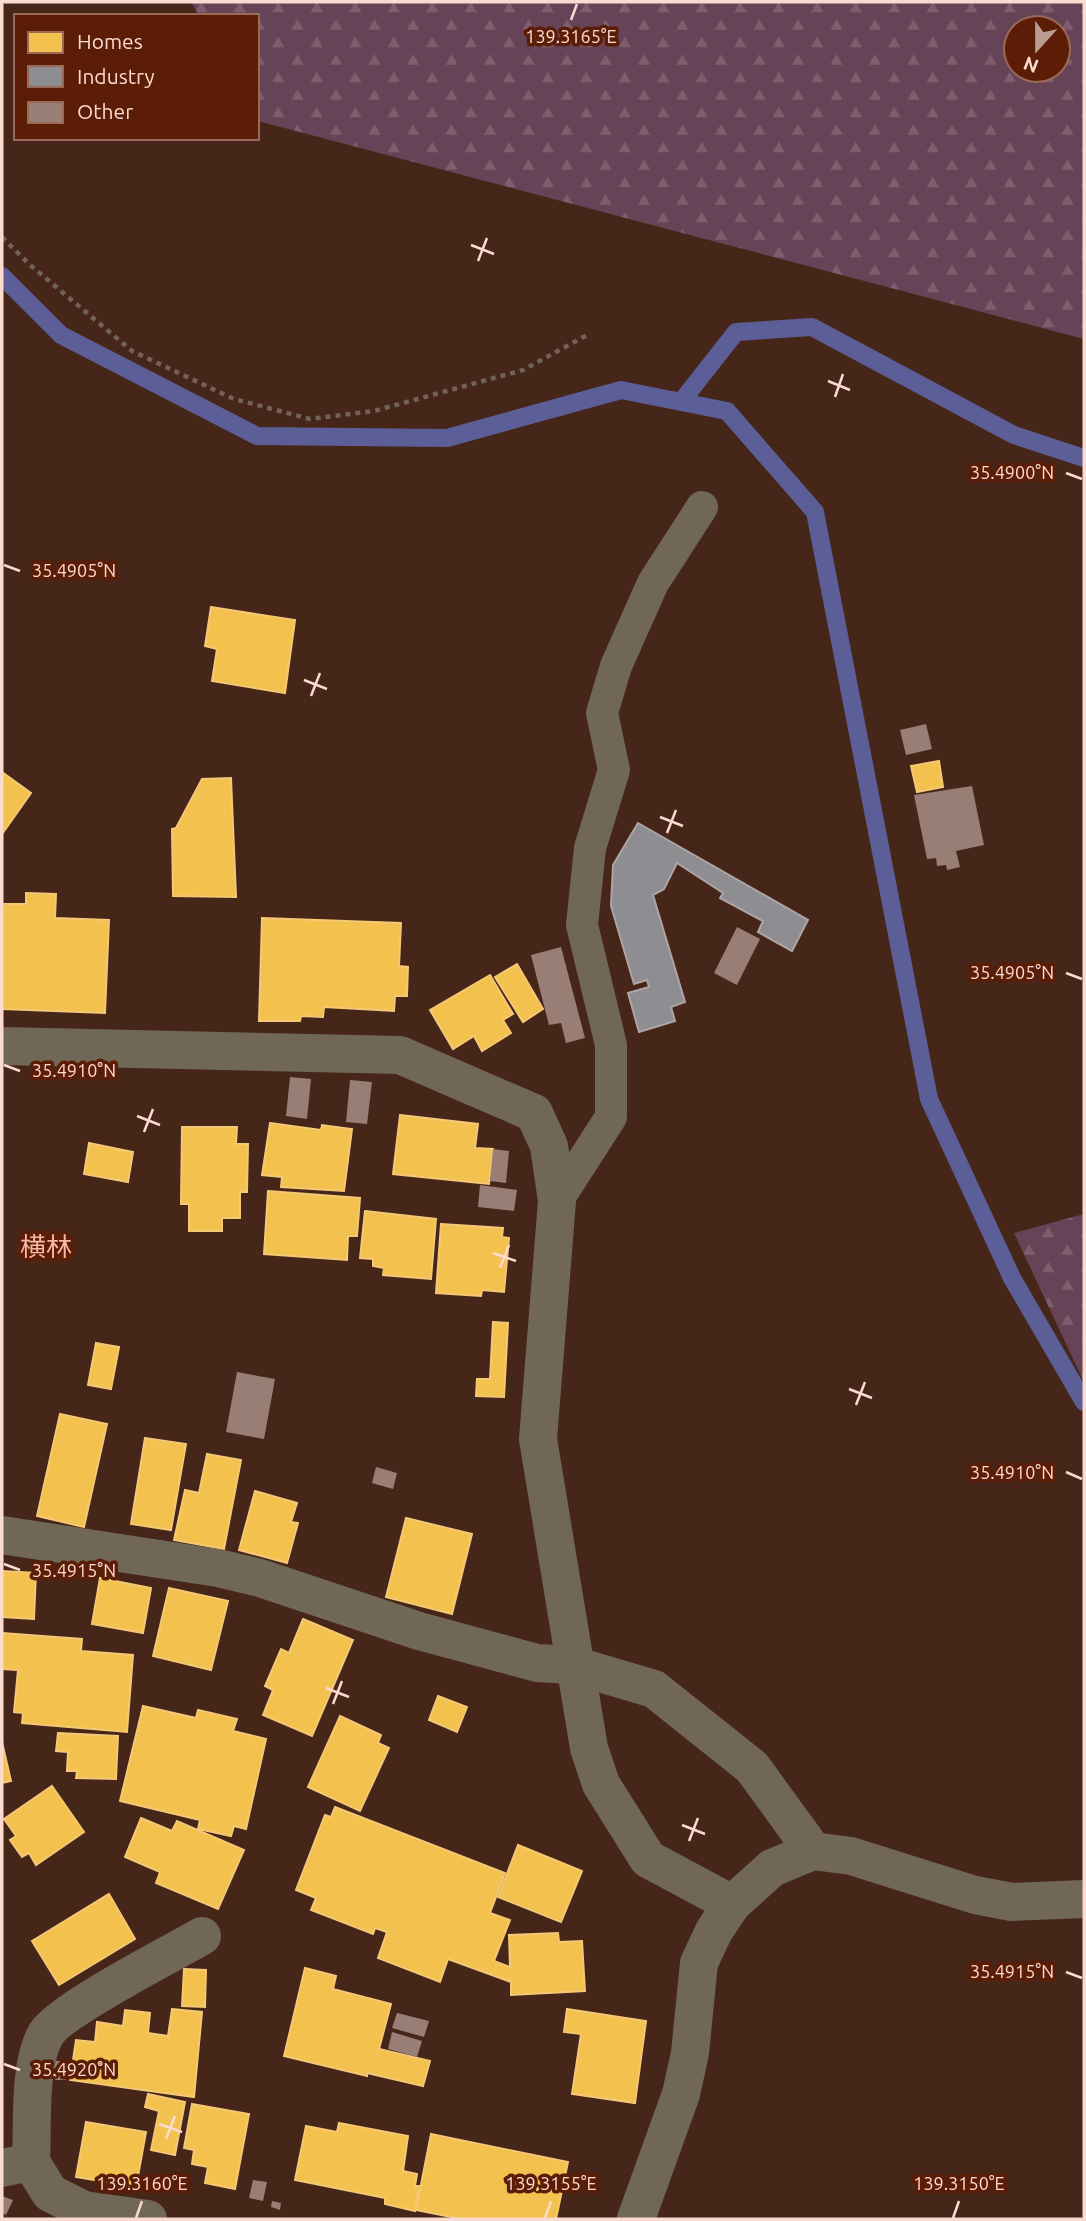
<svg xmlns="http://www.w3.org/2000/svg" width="1086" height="2221" font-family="Ubuntu,'Noto Sans JP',sans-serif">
<defs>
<pattern id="forest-firs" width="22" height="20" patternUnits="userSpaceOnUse" patternTransform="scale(1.75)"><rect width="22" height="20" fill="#674357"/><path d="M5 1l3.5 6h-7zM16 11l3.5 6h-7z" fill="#7e5e6e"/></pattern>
</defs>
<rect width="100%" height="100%" fill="#47261a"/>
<g fill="url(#forest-firs)" fill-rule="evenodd">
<path d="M191,2H1084V339L258,121L257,16H199ZM1016,28H1058V70H1016Z"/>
<polygon points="1084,1214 1084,1382 1014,1233"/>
</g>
<g fill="#f2c14e" stroke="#f5c875" stroke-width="2">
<polygon points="211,607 295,620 285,693 212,681 217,649 205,646"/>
<polygon points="939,761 943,787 917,792 911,766"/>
<polygon points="2,772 31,793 2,834"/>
<polygon points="231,778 236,897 173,896 172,829 176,828 202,779"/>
<polygon points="26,893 56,894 55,918 109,920 105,1013 2,1009 2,904 26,904"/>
<polygon points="262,918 401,923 399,966 408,967 407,996 395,996 394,1011 324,1007 323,1017 301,1016 300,1021 259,1021"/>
<polygon points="517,964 543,1009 523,1022 495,977"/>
<polygon points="490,975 513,1014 503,1020 511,1033 482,1051 474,1036 453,1049 430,1010"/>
<polygon points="400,1115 478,1124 475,1148 493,1149 489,1184 393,1174"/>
<polygon points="270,1123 321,1130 322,1125 352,1129 344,1191 281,1187 282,1177 262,1175"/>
<polygon points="182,1127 237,1127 236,1144 248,1144 247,1192 240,1192 240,1218 222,1218 222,1231 189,1231 189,1204 181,1204"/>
<polygon points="89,1143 133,1152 128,1182 84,1174"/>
<polygon points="268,1191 360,1198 357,1236 348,1236 347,1260 264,1254"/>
<polygon points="365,1211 436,1219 431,1279 383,1275 384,1268 373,1266 373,1259 360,1258"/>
<polygon points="441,1224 503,1228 502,1237 509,1238 504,1292 482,1290 481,1296 436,1293"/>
<polygon points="493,1322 508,1323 504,1397 476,1396 477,1379 490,1379"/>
<polygon points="96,1343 119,1347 111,1389 88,1385"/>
<polygon points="60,1414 107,1424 84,1527 37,1516"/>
<polygon points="145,1438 186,1444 171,1530 131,1524"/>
<polygon points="207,1454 241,1460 224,1549 174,1540 185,1490 199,1493"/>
<polygon points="255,1491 297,1503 291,1522 298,1523 287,1563 239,1550"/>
<polygon points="406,1518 472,1534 452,1614 386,1597"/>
<polygon points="2,1571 36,1573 34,1619 2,1617"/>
<polygon points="100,1578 151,1588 143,1633 92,1624"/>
<polygon points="169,1588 228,1601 211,1670 153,1656"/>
<polygon points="303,1619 353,1640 312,1736 263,1715 273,1690 265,1686 281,1649 289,1653"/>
<polygon points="2,1633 82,1639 81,1651 133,1655 127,1732 22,1723 23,1713 14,1712 18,1670 2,1669"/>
<polygon points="438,1696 467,1707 457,1732 429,1720"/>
<polygon points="143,1706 196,1718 198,1710 237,1719 233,1731 266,1739 246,1829 234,1826 231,1836 198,1829 200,1820 120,1801"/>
<polygon points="340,1716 381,1735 378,1743 389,1748 360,1811 308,1787"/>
<polygon points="58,1733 118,1736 116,1779 76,1778 77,1771 67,1771 68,1752 56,1751"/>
<polygon points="2,1742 11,1781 2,1783"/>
<polygon points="52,1786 84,1832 36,1865 29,1853 22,1857 10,1840 16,1836 4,1819"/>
<polygon points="335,1807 505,1873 490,1913 510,1920 494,1961 510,1967 509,1935 558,1933 559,1942 582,1941 585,1991 511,1995 511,1982 448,1959 440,1982 378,1958 387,1932 375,1928 373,1934 311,1910 316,1898 296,1890 325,1815 331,1817"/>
<polygon points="141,1818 172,1831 177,1821 244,1850 218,1909 156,1883 160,1872 125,1857"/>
<polygon points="518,1845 582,1871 561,1922 498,1897"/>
<polygon points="109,1894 135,1939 59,1985 32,1941"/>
<polygon points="305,1968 336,1976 333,1989 391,2004 379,2049 430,2061 423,2086 367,2073 367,2076 284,2056"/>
<polygon points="184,1969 206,1970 205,2007 182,2006"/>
<polygon points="172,2009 202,2012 194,2097 70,2080 76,2040 95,2042 97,2022 123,2026 125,2010 150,2013 148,2033 168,2036"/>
<polygon points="567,2009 646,2021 635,2103 572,2094 581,2034 564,2032"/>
<polygon points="148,2094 185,2102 175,2155 151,2150 159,2111 145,2107"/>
<polygon points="192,2104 249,2114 235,2189 205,2183 208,2167 192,2164 194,2150 184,2148"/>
<polygon points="86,2122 146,2132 136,2187 76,2177"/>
<polygon points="339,2123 408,2136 403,2171 417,2174 415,2186 419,2186 415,2211 385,2204 385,2198 295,2180 306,2126 337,2132"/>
<polygon points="431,2134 568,2162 556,2219 461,2219 416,2210"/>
</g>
<polygon fill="#8d8d92" stroke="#aea4a5" stroke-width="2" points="638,823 808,920 792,951 758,932 763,921 720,898 723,893 677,863 664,889 653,895 685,1002 671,1007 675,1021 639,1032 628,993 649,987 647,980 634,984 611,906 613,865"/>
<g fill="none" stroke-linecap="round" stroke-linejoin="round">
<g stroke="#5c5e98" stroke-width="18">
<polyline points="2,276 61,335 257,436 447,438 621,390 727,411 815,512 929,1099 1012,1278 1084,1402"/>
<polyline points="681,402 736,332 812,327 1014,435 1084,458"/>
</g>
</g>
<g fill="#987e75">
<polygon points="926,724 932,749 906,755 900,730"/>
<polygon points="972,786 984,845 956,851 960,867 947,870 946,865 937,866 936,858 927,859 914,795"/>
<polygon points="737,927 760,939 737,985 714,973"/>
<polygon points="561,947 585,1038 566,1043 561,1023 549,1025 531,955"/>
<polygon points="290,1077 311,1079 307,1119 286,1116"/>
<polygon points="350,1080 372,1082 367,1124 346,1122"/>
<polygon points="493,1149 509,1151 506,1183 490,1181"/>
<polygon points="480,1185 517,1190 514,1211 478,1207"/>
<polygon points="237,1372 275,1379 264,1439 226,1432"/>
<polygon points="376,1467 397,1473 393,1489 372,1483"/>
<polygon points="397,2013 429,2021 424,2037 392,2028"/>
<polygon points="392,2032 422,2041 417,2057 388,2049"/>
<polygon points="55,2061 67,2061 66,2080 55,2080"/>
<polygon points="253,2180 267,2182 263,2201 249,2198"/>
<polygon points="2,2196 13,2200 6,2215 2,2213"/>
<polygon points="272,2201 281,2203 280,2210 271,2207"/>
</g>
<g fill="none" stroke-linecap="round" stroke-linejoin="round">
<polyline stroke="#716356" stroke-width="4.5" stroke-dasharray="5 5" stroke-linecap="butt" points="2,237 29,264 132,351 234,399 310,419 374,411 523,370 589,334"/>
<polyline stroke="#706756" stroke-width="32" points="557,1201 611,1117 611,1045 582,925 590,848 614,770 602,713 616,666 653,583 702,507"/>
<g stroke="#706756" stroke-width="38">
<polyline points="2,1046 400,1055 534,1113 549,1146 557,1201 538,1439 589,1748 601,1784 648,1859 732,1904"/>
<polyline points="2,1535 218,1568 260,1578 419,1631 537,1663 573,1665 654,1689 752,1767 813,1851"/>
<path d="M31,2162C33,2127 28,2065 46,2034C60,2010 173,1953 202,1936"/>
<polyline points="2,2168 31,2162 50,2193 84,2210 148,2219"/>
</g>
<polyline stroke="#706756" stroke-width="38" points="636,2219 681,2094 690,2053 699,1963 714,1931 732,1904 772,1868 813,1851 851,1856 975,1895 1012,1902 1084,1899"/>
</g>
<path fill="none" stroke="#fbdad0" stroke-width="2.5" d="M571,20L577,4M471,245L494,254M478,261L487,238M828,381L850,390M835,397L843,374M1066,473L1082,479M4,565L20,571M304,680L327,689M311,696L320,673M660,817L683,826M667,833L676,810M1066,973L1082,979M4,1065L20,1071M137,1116L160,1125M144,1132L153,1109M493,1253L516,1261M500,1268L509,1245M849,1389L872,1398M856,1405L865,1382M1066,1472L1082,1479M4,1564L20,1570M326,1688L349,1697M333,1704L342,1681M682,1825L705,1834M689,1841L698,1818M1066,1972L1082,1978M4,2064L20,2070M159,2124L182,2132M166,2139L175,2116M136,2218L142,2201M545,2218L551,2201M953,2218L959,2201"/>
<g text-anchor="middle" stroke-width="7" stroke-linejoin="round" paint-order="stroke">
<g font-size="26" fill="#f7b9a5" stroke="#5b1d06">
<text x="46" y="1256">横林</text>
</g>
</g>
<g font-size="18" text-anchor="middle" fill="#fbdad0" stroke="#5b1d06" stroke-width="7" stroke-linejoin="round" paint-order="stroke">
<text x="571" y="43">139.3165°E</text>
<text x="1012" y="479">35.4900°N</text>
<text x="74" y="577">35.4905°N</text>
<text x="1012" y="979">35.4905°N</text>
<text x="74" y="1077">35.4910°N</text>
<text x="1012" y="1479">35.4910°N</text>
<text x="74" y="1577">35.4915°N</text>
<text x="1012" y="1978">35.4915°N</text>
<text x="74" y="2076">35.4920°N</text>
<text x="142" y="2190">139.3160°E</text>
<text x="551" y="2190">139.3155°E</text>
<text x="959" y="2190">139.3150°E</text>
</g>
<rect width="1086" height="2221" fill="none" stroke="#fbdad0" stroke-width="7"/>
<rect x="14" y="14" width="245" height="126" fill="#5b1d06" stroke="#9b6957" stroke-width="2"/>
<rect x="28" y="32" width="35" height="21" fill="#f2c14e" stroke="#9b6957" stroke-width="2"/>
<text x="77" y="49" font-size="21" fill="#fbdad0">Homes</text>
<rect x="28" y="66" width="35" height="21" fill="#8d8d92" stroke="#9b6957" stroke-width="2"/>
<text x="77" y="84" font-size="21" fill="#fbdad0">Industry</text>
<rect x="28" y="102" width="35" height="21" fill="#987e75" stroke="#9b6957" stroke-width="2"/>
<text x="77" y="119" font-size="21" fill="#fbdad0">Other</text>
<g transform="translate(1037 49) rotate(201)"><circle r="33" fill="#5b1d06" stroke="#9b6957" stroke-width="2"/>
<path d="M0-5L12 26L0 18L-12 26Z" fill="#bc9b90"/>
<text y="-10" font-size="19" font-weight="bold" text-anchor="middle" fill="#fbdad0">N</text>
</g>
</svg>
